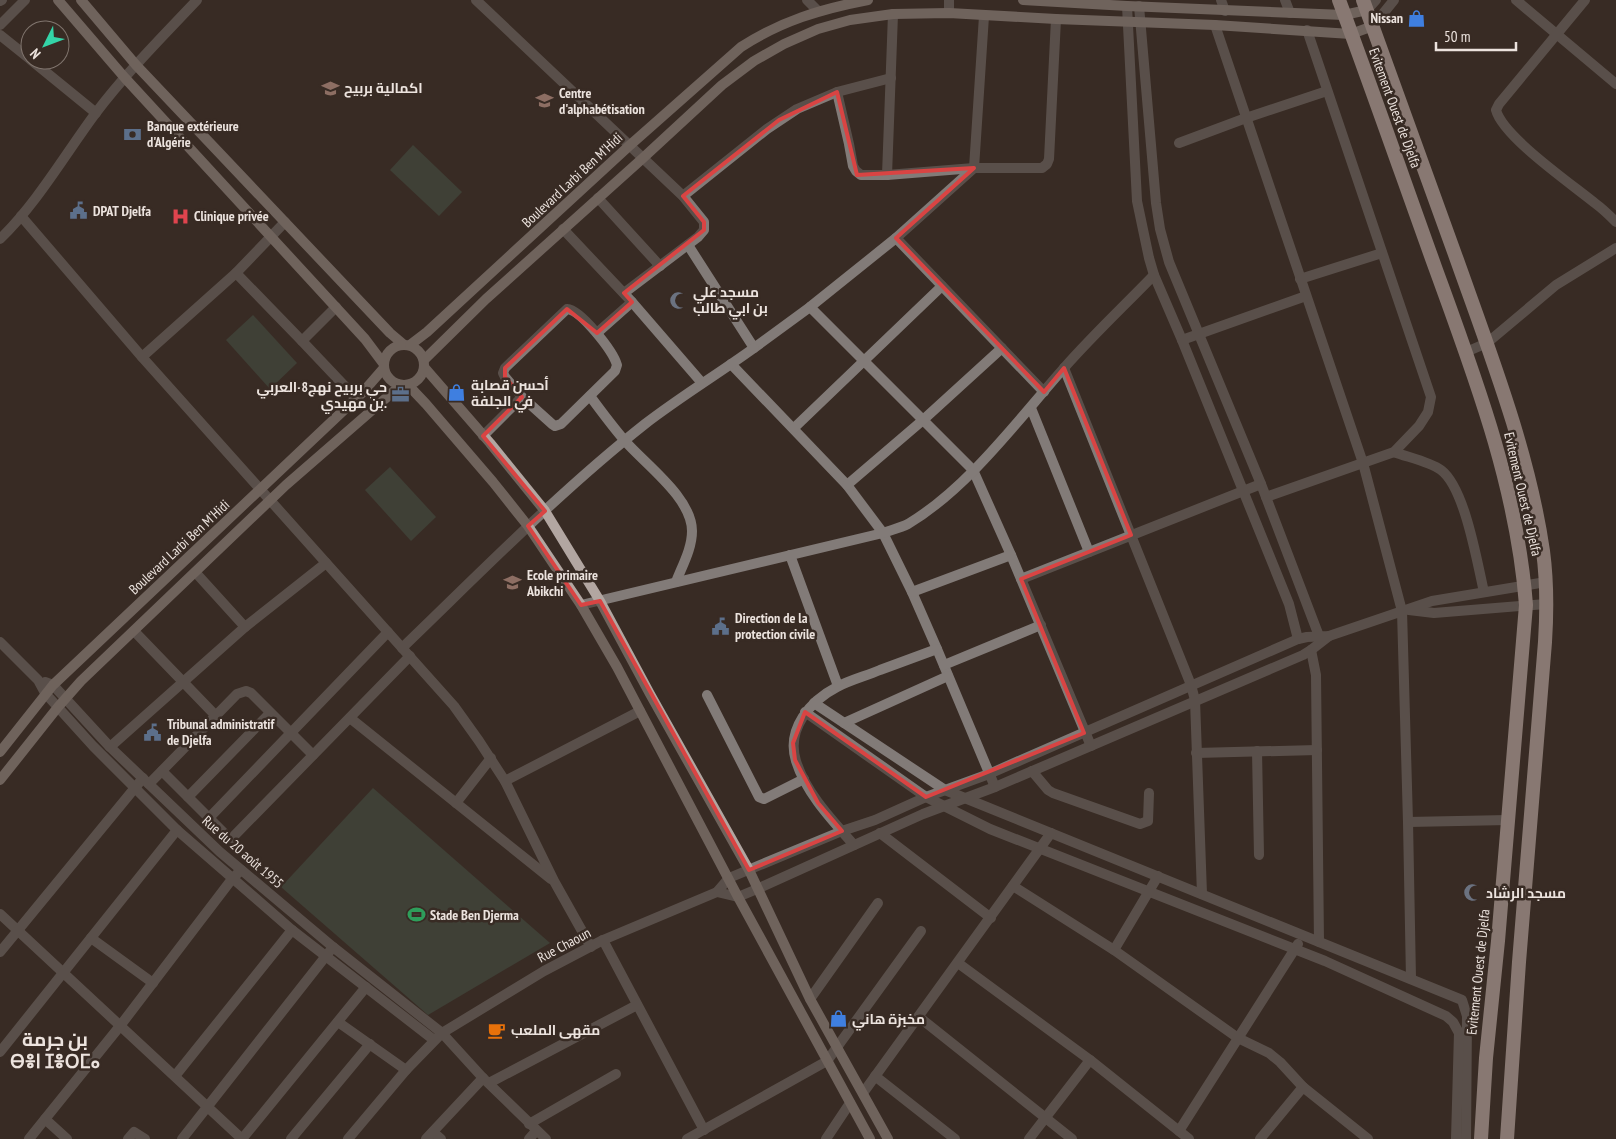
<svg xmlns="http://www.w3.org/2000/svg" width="1616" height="1139" font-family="'PT Sans Narrow',Cairo,'Noto Sans Tifinagh',sans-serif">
<rect width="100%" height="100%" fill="#382b24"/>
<g fill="#47594c">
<polygon points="413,145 462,192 439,216 390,170"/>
<polygon points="253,315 297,363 270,389 226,340"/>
<polygon points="390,467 436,517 411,541 365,490"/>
<polygon points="373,788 550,943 428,1015 281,887"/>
</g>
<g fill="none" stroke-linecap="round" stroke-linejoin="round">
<g stroke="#827b78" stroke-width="10">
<polyline points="476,0 683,196 704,222 704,230 698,237 624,293"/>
<polyline points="807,0 818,11"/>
<polyline points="949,0 949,13"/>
<polyline points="1221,0 1225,11"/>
<polyline points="1285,0 1290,13"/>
<polyline points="1516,0 1616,84"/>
<path d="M1585,0L1499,104L1496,110C1503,137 1573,185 1596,204C1603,209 1610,216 1616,222"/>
<polyline points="1367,10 1376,0"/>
<polyline points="1215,25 1363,463 1402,611 1408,822 1411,979"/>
<polyline points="1373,26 1394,0"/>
<polyline points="0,35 30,59"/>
<polyline points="31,60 96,113"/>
<polyline points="837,92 849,144 853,166 856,171 861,175 887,175 974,168 1042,168 1047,164 1049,159 1056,19"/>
<polyline points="1179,143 1246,118 1327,91"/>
<polyline points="887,175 893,14"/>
<polyline points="683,196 767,129 797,109 837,92 891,78"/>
<polyline points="598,198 660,266"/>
<polyline points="21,216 142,357 454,706 479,741 505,781 554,881 591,947"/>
<polyline points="563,229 632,302 702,383"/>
<polyline points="896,238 1044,392"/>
<path d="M0,239C37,203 64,156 95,114C126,73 162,37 197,0"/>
<polyline points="688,245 754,348 810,307 896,238 974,168 984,16"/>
<polyline points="236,273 302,341 336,307"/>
<polyline points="1300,279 1382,253"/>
<polyline points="810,307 973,470 1011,555 1091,746"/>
<polyline points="597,333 632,302"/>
<polyline points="1182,340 1306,296"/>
<polyline points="302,341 356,398"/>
<polyline points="1466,352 1487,343 1556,285 1616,248"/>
<polyline points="142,357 236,273 285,222"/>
<polyline points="731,364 847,485 883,533 912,592 937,649 995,787"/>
<polyline points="1064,368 1191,685 1195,700 1202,894"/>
<path d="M590,396C601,411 613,427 625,441C646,465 692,498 692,531C692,549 682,566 676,582"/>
<polyline points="1031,408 1089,552"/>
<polyline points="794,428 942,286"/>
<path d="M483,436L522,397L552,424L555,426L561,424L615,371L617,365C613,351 581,310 567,309L505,368L503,373L505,377L522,397"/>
<path d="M1394,452C1407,457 1430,462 1441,470C1465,488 1477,562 1484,592"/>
<polyline points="847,485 923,420 1002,348"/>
<polyline points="1266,497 1394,452 1419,426 1428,412 1431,397 1307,30"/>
<polyline points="790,555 838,686"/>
<polyline points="196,573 245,627"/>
<polyline points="1021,579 1261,484"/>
<polyline points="912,592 1011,555"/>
<path d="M581,605L883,533C891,530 900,528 908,524C968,488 1018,420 1064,368C1092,336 1124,306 1154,275"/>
<polyline points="134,631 216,716"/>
<path d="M402,648C481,572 559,492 645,424C680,397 718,374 754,348"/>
<polyline points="1311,650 1316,675 1319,942"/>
<polyline points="944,665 1041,625"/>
<polyline points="707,695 759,797 764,799 804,779"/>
<polyline points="814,703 945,790 1462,1000 1467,1016 1466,1139"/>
<polyline points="805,712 926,797 990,829 1325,961 1446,1016 1453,1022 1459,1033 1456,1139"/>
<polyline points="350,718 551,879"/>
<polyline points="844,723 948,676"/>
<polyline points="110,747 245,627 326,563"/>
<polyline points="1257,751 1259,855"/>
<polyline points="1196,753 1317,750"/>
<polyline points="162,771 228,837 232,838 410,656"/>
<polyline points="1032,771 1048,790 1053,793 1140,824 1148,821 1149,793"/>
<polyline points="505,781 640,711"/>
<polyline points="149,784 237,694 246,691 251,693 313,755"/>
<polyline points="188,797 270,713"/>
<polyline points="456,803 491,758"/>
<polyline points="209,818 388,632"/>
<polyline points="1408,822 1508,820"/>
<polyline points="880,833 991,918"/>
<path d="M854,845C832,820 806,793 796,761C786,729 810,701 837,687C850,680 866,676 880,670C899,663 918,656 937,649"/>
<polyline points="1013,886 1114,950 1238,1038 1269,1053 1280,1062 1303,1087"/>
<polyline points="0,914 242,1139"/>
<polyline points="91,938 153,983"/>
<polyline points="603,940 704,1130"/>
<polyline points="1114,950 1158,876"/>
<polyline points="0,952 143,778"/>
<polyline points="958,963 1090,1060 1189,1139"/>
<polyline points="810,999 878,903"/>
<polyline points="919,1017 1072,1139"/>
<polyline points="338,1022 406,1070"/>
<polyline points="442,1033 483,1078 546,1139"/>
<polyline points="0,1052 177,830"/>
<polyline points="175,1076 292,930"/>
<polyline points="875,1076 955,1139"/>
<polyline points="489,1083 637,1005"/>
<polyline points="863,1093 1051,833"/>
<polyline points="45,1119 67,1139"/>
<polyline points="529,1124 616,1074"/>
<polyline points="1179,1131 1298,944"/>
<polyline points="433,1132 441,1139"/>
<polyline points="29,1139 120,1026 232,879 241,870"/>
<polyline points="128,1139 134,1132 145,1139"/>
<polyline points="182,1139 333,947"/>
<polyline points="242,1139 366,987"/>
<polyline points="291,1139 370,1044"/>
<polyline points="426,1139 483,1078"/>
<polyline points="529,1139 536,1131"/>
<polyline points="687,1139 827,1061 921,931"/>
<polyline points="826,1139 850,1103"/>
<polyline points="1029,1139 1090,1060"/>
<polyline points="1260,1139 1303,1087 1368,1139"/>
</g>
<g stroke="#827b78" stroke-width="10">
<polyline points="0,1 2,0"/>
<polyline points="1127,6 1137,201 1149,258 1154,275 1182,340 1289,604 1298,639"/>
<polyline points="1139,6 1156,203 1160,229 1169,262 1261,484 1319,636"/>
<polyline points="0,25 25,0"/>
<polyline points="1409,610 1434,613 1546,604"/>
<polyline points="0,642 38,680 45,693 93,746 177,830 292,930 434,1040"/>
<polyline points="45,682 53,685 110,747 220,852 333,947 442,1033"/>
<polyline points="717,892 738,897 757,889 923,814 995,787 1303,655 1311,650 1329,636"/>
<polyline points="348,1139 406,1070 442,1033 544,971 603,940 717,892 729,878 842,831 875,820 926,797 989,774 1298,639 1307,637 1329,636 1432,601 1546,582"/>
</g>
<g stroke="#b2a6a1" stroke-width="10">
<polyline points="58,0 125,78 365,339 383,363"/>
<polyline points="81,0 136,65 390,333 403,344"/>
<polyline points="1023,0 1127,6 1344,15 1367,10"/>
<circle cx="404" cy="365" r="20"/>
<path d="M410,345L427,332L629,146L741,47C781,21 821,9 868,0"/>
<polyline points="424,360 486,299 643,158 722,85 754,61 784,44 818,29 850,20 893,14 949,13 1056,19 1215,25 1351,34 1373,26"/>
<polyline points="424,367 490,443 545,511 600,601 650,694 749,870 810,999 888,1139"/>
<polyline points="408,385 426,404 493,482 528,526 581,605 617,667 738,897 870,1139"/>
<polyline points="0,752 53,685 363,392 383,369"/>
<polyline points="0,780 58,707 81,681 286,485 401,385"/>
</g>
<g stroke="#e8d6d0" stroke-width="14">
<path d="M1339,0C1372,89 1403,178 1435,267C1475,377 1517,487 1526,605L1498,941L1486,1058L1481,1139"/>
<path d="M1363,0C1395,87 1426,174 1457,260C1490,353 1529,453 1543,551C1547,581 1547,611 1545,642L1519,962L1507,1139"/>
</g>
</g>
<path d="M0 0H1616V1139H0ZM837,92L857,175L974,168L896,238L1044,392L1064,368L1131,535L1021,579L1084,733L926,797L805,712L793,743L795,760L818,803L842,831L749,870L600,601L581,605L528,526L545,511L483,436L522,397L505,377V368L567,309L597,333L632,302L624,293L704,230V222L683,196L779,120Z" fill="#382b24" fill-opacity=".55" fill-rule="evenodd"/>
<path fill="none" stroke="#d94443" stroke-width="4" stroke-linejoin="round" d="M837,92L857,175L974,168L896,238L1044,392L1064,368L1131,535L1021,579L1084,733L926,797L805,712L793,743L795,760L818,803L842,831L749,870L600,601L581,605L528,526L545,511L483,436L522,397L505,377V368L567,309L597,333L632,302L624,293L704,230V222L683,196L779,120Z"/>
<defs>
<symbol id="shop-bare" viewBox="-9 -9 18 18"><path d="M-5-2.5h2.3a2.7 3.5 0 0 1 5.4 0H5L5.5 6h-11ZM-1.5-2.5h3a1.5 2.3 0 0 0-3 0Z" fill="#3f7fe0" stroke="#382b24" stroke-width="2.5" paint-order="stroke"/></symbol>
<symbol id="school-bare" viewBox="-9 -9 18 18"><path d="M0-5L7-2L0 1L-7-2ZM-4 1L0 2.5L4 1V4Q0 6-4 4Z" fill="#8d6e63" stroke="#382b24" stroke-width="2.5" paint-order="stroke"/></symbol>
<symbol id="university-bare" viewBox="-9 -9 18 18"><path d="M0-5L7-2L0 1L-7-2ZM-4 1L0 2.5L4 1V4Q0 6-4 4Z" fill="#8d6e63" stroke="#382b24" stroke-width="2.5" paint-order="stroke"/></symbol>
<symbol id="bank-bare" viewBox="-9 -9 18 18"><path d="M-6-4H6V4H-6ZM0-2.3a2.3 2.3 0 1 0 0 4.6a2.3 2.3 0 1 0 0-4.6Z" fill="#5c6f8a" stroke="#382b24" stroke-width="2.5" paint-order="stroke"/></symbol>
<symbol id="civic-bare" viewBox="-9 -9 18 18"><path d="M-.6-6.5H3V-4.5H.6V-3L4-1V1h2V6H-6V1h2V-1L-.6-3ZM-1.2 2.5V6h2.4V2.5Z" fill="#5c6f8a" stroke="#382b24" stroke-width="2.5" paint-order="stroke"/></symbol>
<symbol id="hospital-bare" viewBox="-9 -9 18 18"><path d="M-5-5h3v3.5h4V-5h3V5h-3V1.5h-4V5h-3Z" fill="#e0444e" stroke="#382b24" stroke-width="2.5" paint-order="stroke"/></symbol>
<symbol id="mosque-bare" viewBox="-9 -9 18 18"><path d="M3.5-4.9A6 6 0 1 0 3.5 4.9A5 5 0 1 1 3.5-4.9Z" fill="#6b7280" stroke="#382b24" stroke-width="2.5" paint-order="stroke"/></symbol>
<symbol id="office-bare" viewBox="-9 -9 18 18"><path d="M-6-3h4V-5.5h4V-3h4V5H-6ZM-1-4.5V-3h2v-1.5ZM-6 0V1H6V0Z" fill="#5c6f8a" stroke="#382b24" stroke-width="2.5" paint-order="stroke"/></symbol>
<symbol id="stadium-bare" viewBox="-9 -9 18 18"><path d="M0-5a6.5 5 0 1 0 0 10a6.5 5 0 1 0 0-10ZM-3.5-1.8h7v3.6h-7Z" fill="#2e9e5b" stroke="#382b24" stroke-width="2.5" paint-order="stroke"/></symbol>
<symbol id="cafe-bare" viewBox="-9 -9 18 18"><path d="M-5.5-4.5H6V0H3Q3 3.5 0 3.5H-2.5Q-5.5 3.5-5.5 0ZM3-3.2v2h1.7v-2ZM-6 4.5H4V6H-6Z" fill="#e8710a" stroke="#382b24" stroke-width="2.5" paint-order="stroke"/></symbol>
</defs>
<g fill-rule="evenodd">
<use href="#shop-bare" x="1404" y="6" width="25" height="25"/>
<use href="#school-bare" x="318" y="76" width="25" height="25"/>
<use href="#university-bare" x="532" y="88" width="25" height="25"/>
<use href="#bank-bare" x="120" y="122" width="25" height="25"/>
<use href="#civic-bare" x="66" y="198" width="25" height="25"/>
<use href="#hospital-bare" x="168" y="204" width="25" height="25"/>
<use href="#mosque-bare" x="666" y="288" width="25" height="25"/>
<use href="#shop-bare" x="444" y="380" width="25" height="25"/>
<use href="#office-bare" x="388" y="382" width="25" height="25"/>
<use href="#school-bare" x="500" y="570" width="25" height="25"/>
<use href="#civic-bare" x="708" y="614" width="25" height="25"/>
<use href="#civic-bare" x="140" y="720" width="25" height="25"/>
<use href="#mosque-bare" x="1460" y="880" width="25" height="25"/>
<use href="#stadium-bare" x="404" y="902" width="25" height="25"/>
<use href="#shop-bare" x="826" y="1006" width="25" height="25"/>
<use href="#cafe-bare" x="484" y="1018" width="25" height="25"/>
</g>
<g text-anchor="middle" stroke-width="5" stroke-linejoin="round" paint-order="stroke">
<g font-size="14" font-weight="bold" fill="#ece3de" stroke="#382b24" text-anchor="start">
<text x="1403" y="23" text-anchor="end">Nissan</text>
<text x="344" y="93">اكمالية بربيح</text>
<text x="559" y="98">Centre<tspan x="559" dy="16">d'alphabétisation</tspan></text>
<text x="147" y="131">Banque extérieure<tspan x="147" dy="16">d'Algérie</tspan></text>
<text x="93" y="216">DPAT Djelfa</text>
<text x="194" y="221">Clinique privée</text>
<text x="693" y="297">مسجد علي<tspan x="693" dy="16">بن ابي طالب</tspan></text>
<text x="471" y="390">أحسن قصابة<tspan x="471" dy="16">في الجلفة</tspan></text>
<text x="387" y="392" text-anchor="end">حي بربيح نهج8-العربي<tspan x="387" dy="16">بن مهيدي.</tspan></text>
<text x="527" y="580">Ecole primaire<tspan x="527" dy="16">Abikchi</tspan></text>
<text x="735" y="623">Direction de la<tspan x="735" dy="16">protection civile</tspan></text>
<text x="167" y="729">Tribunal administratif<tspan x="167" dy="16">de Djelfa</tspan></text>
<text x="1486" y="898">مسجد الرشاد</text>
<text x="430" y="920">Stade Ben Djerma</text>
<text x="852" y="1024">مخبزة هاني</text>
<text x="511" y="1035">مقهى الملعب</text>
</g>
<g font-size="14" fill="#ece3de" stroke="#382b24">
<text transform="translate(1395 108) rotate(70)" y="5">Evitement Ouest de Djelfa</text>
<text transform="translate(572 180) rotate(-43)" y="5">Boulevard Larbi Ben M'Hidi</text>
<text transform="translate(1523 494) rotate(77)" y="5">Evitement Ouest de Djelfa</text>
<text transform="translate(179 547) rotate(-43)" y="5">Boulevard Larbi Ben M'Hidi</text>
<text transform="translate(243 852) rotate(41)" y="5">Rue du 20 août 1955</text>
<text transform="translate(564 945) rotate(-28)" y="5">Rue Chaoun</text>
<text transform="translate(1478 972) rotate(-84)" y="5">Evitement Ouest de Djelfa</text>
</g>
<g font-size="19" font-weight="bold" fill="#ece3de" stroke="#382b24">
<text x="55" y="1046">بن جرمة<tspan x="55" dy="22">ⴱⴻⵏ ⵊⴻⵔⵎⴰ</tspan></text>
</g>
</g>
<g transform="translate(45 45) rotate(228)"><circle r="24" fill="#382b24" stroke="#80756e"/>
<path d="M0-4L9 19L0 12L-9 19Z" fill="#34d4a8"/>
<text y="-8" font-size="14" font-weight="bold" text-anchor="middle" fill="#ece3de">N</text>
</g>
<path d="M1436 42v8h80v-8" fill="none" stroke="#ece3de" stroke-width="2.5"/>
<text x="1444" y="42" font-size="15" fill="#ece3de" stroke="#382b24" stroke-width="4" paint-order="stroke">50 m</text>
</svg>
